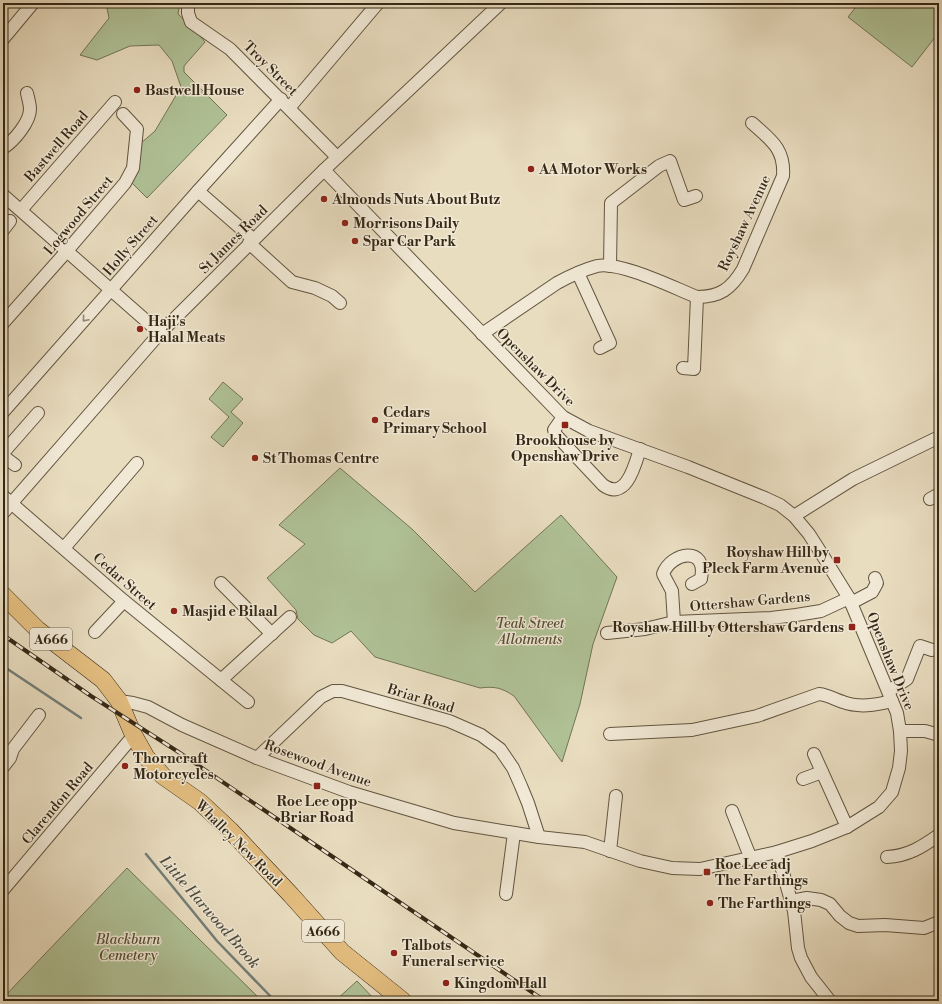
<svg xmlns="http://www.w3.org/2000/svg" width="942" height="1004" font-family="'Libre Bodoni',serif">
<rect width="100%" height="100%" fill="#e9ddc0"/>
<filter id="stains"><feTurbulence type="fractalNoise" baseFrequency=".005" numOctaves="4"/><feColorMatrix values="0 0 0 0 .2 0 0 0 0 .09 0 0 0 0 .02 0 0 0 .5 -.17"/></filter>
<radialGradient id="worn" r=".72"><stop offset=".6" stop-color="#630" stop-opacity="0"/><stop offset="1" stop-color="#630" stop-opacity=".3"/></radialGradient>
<g fill="#b0c297" stroke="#727556">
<polygon points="106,3 180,3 178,14 195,30 205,42 184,66 184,72 227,115 147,198 132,183 137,170 141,143 155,131 181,87 172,61 159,45 130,46 97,60 80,55 109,18"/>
<polygon points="859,3 939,3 939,32 912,67 848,17"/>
<polygon points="223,382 243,399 231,412 243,423 223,447 211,437 229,417 209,399"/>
<path d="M340,468L412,529L475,592L561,515L617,577L593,644L580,704L562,762L514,696C502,688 495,686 480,688L375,657L351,631L332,643L314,635L298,619L296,610L267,578L305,544L279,525Z"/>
<polygon points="127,868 262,1001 3,1001 3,998"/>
<polygon points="357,981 376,1001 335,1001"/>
</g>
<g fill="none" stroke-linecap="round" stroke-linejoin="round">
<g stroke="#737f7a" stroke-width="2.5">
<polyline points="3,666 81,718"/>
<polyline points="146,854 217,941 275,1001"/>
</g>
<defs>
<g id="minor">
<polyline points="188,3 188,13 191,22 230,49 337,157"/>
<polyline points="3,39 33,3"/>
<polyline points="289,108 378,3"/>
<path d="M3,148C14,141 30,122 30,109C30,104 28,98 27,93"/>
<polyline points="198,191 253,239"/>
<polyline points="3,195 160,333"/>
<polyline points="21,210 115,102"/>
<polyline points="3,230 10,221"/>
<polyline points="249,243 292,282 315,288 332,296 340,303"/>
<polyline points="610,266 611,203 659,166 670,161 684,200 696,196"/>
<polyline points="578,273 610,343 600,348"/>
<polyline points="3,323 66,252 125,183 133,168 137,129 123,114"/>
<path d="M482,334L557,283C568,277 586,269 597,266C620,261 674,288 697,297C720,297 731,289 743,269L783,176C785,149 771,140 752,123"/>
<polyline points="683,368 694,369 697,297"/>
<polyline points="3,412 198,191 281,99"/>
<path d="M563,417L554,430L556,435L603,485C626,502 635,465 640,449"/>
<polyline points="3,453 38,413"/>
<polyline points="3,456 15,465"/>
<polyline points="3,496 124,601 248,702"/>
<polyline points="930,499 939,494"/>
<polyline points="3,513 160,333 324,170 501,3"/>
<polyline points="794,516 853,479 939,437"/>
<polyline points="64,548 137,463"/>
<polyline points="221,583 272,634"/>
<polyline points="851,603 872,592 877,583 875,578"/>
<path d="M674,622L672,591L663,574C671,552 708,545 701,579L692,584"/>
<polyline points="95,632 124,601"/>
<polyline points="607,633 645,629 674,622 771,618 796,615 821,611 849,598"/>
<polyline points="221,680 290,617"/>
<polyline points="889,691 907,679 920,646 932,650"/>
<polyline points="119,701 133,703 148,707 182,725 257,758 349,792 454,823 539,837 585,842 640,861 672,868 700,869 777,852 812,841 847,827 879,807 892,792 899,768 901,751 900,731 897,713 849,598 823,556 809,534 794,516 780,505 765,498 688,467 589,431 563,417 324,170"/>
<polyline points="900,731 925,731 939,735"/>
<path d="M610,734L692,730L757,716L819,694C828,695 834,699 843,702C859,708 876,705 892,701"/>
<polyline points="814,754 847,827"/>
<polyline points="257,758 321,697 333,691 342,691 449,721 481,735 500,749 513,768 521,786 528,803 539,837"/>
<polyline points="3,767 10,758 13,749 39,715"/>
<polyline points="803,779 822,772"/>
<polyline points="732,811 751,859"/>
<polyline points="610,851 616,796"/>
<polyline points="777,852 794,911 798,948 801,958 811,977 830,1001"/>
<path d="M887,857C908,856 922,847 939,835"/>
<polyline points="3,890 134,735"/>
<polyline points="506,894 514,833"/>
<polyline points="791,901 807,898 821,900 830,904 840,916 849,923 858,926 885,925 924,928 939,922"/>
</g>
<polyline id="highway" points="3,595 38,630 103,680 119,701 133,734 146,757 163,776 200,802 230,830 291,895 342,952 403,1001"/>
</defs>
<use href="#minor" stroke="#625540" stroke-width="14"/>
<use href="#highway" stroke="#352815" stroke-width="18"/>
<use href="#minor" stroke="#f1e9d6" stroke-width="12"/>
<use href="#highway" stroke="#e4be80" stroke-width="17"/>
<defs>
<polyline id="rail" points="3,635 91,696 180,753 545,1001"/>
</defs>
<use href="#rail" stroke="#352815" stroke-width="4"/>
<use href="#rail" stroke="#f1e9d6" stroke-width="2.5" stroke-dasharray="8" stroke-linecap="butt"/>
</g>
<defs><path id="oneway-chevron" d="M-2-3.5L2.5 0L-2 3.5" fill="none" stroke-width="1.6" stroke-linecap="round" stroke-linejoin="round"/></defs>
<use stroke="#938876" href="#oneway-chevron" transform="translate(85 319) rotate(131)"/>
<g fill="#8f2418" stroke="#f1e9d6" stroke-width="1.5">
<circle cx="137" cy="90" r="4"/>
<circle cx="531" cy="169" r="4"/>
<circle cx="324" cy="199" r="4"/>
<circle cx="345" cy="223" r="4"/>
<circle cx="355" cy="241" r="4"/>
<circle cx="140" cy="329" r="4"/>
<circle cx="375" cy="420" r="4"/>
<rect x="561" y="421" width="8" height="8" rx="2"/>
<circle cx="255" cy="458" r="4"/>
<rect x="833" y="556" width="8" height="8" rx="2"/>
<circle cx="174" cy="611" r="4"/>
<rect x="848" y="623" width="8" height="8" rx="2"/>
<circle cx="125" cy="766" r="4"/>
<rect x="313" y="782" width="8" height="8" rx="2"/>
<rect x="703" y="868" width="8" height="8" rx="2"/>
<circle cx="710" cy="903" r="4"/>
<circle cx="394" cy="953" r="4"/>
<circle cx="446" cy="983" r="4"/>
</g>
<g text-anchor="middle" stroke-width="3" stroke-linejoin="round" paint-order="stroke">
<g fill="#f1e9d6" stroke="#6d624f" stroke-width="1">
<rect x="30" y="628" width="42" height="22" rx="3"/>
<rect x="302" y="920" width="42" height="22" rx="3"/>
</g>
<g font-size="13" font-weight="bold" fill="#352815">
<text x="51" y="644">A666</text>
<text x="323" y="936">A666</text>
</g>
<g font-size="14" fill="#352815" stroke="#f1e9d6">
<text transform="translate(271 68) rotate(45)" y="5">Troy Street</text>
<text transform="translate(56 146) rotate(-49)" y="5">Bastwell Road</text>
<text transform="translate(78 215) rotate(-50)" y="5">Logwood Street</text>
<text transform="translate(744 223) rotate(-65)" y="5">Royshaw Avenue</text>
<text transform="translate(233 239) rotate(-45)" y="5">St James Road</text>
<text transform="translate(130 245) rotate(-49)" y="5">Holly Street</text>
<text transform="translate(536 367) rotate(45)" y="5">Openshaw Drive</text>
<text transform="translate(125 581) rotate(41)" y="5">Cedar Street</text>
<text transform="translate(750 601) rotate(-5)" y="5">Ottershaw Gardens</text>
<text transform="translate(891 661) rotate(68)" y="5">Openshaw Drive</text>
<text transform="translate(421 698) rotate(17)" y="5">Briar Road</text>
<text transform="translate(318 763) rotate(20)" y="5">Rosewood Avenue</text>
<text transform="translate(57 803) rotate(-50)" y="5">Clarendon Road</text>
<text transform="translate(239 843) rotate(45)" y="5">Whalley New Road</text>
</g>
<g font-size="14" font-weight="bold" fill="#352815" stroke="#f1e9d6" text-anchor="start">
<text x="145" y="95">Bastwell House</text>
<text x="539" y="174">AA Motor Works</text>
<text x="332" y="204">Almonds Nuts About Butz</text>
<text x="353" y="228">Morrisons Daily</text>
<text x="363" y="246">Spar Car Park</text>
<text x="148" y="326">Haji's<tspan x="148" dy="16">Halal Meats</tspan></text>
<text x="383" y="417">Cedars<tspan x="383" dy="16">Primary School</tspan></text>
<text x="565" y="445" text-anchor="middle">Brookhouse by<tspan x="565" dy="16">Openshaw Drive</tspan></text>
<text x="263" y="463">St Thomas Centre</text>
<text x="829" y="557" text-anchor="end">Royshaw Hill by<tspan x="829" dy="16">Pleck Farm Avenue</tspan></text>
<text x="182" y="616">Masjid e Bilaal</text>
<text x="844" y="632" text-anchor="end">Royshaw Hill by Ottershaw Gardens</text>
<text x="133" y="763">Thorncraft<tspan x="133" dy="16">Motorcycles</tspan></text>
<text x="317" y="806" text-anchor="middle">Roe Lee opp<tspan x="317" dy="16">Briar Road</tspan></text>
<text x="715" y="869">Roe Lee adj<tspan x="715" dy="16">The Farthings</tspan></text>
<text x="718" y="908">The Farthings</text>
<text x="402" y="950">Talbots<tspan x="402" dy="16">Funeral service</tspan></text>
<text x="454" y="988">Kingdom Hall</text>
</g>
<g font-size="14" font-style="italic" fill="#544e36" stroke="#f1e9d6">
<text x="530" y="628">Teak Street<tspan x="530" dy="16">Allotments</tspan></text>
<text x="128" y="944">Blackburn<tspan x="128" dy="16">Cemetery</tspan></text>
</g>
<g font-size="15" font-style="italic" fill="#4f4c3f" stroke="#f1e9d6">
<text transform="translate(210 912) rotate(49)" y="5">Little Harwood Brook</text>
</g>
</g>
<rect width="942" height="1004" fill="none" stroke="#e9ddc0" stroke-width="16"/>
<rect x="4" y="4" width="934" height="996" fill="none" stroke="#352815" stroke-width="2"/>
<rect x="8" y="8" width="926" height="988" fill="none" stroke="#352815"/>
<rect width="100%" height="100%" filter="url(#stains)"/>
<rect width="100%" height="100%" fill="url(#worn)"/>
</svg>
